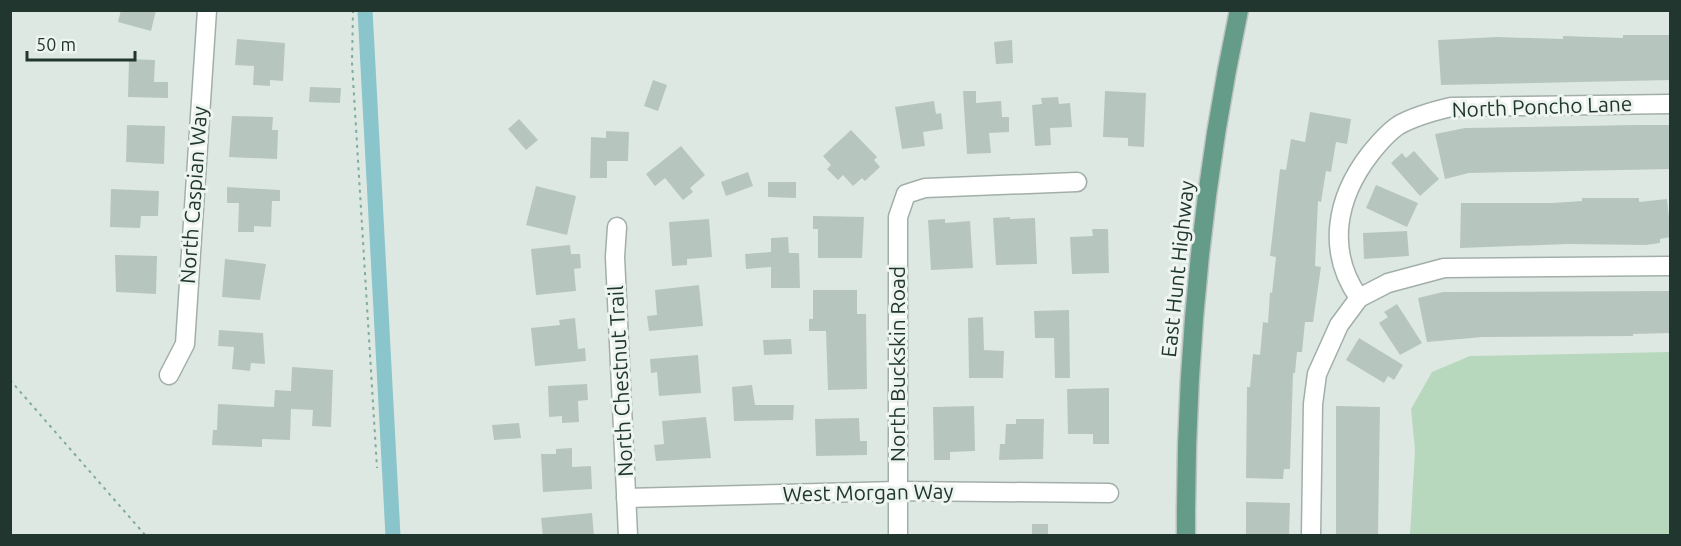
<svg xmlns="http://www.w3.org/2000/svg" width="1681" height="546" font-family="Ubuntu,sans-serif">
<rect width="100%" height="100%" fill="#dee8e3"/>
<polygon fill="#b8d8be" points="1670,352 1670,535 1410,535 1415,450 1411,409 1432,372 1470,356"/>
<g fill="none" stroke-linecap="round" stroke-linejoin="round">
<polyline stroke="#89c5ca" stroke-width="15" points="365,10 393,536"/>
</g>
<g fill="#b6c6be">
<polygon points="121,10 156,10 151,31 118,22"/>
<polygon points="1623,35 1671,35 1671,80 1441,85 1438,40 1497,37 1563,39 1563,36 1623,38"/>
<polygon points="237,39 285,43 283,81 270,80 270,86 253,85 254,66 235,65"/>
<polygon points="1012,40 1013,63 996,64 994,42"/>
<polygon points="129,59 155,60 154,82 168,82 168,98 128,97"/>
<polygon points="653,80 667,85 658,111 644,106"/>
<polygon points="310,87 341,88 340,103 309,102"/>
<polygon points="963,91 976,91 976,103 1001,101 1002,117 1009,117 1009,132 989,133 991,153 967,154"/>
<polygon points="1105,91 1146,93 1144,147 1128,146 1128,138 1103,137"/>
<polygon points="1058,97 1059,104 1070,103 1072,127 1050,128 1051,145 1035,146 1032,105 1042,104 1041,98"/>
<polygon points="934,101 936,114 941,113 943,129 923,132 925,146 902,149 895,107"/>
<polygon points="1310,112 1351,119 1347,144 1336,142 1331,172 1326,171 1321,202 1318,201 1315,266 1321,267 1313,322 1305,322 1302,352 1297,352 1295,373 1293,373 1290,469 1284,469 1283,479 1246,478 1247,387 1250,387 1253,354 1260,355 1263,322 1268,323 1270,292 1272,293 1276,257 1270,256 1280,169 1286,170 1291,139 1305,142"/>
<polygon points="232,116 273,117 272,130 278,130 277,159 229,157"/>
<polygon points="519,119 538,140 526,150 508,129"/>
<polygon points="127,125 165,126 164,164 126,162"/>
<polygon points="1635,125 1671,125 1671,169 1469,173 1445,179 1435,134 1465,128"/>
<polygon points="851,130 877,157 874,160 880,167 865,181 862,178 853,186 843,175 838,180 827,169 831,165 823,156"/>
<polygon points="606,131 629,132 628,161 607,161 607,178 590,178 591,137 606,138"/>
<polygon points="681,146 705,175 690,188 693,192 683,200 665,178 655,186 646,174"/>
<polygon points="1414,151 1439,179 1420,196 1391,163 1402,153 1406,158"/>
<polygon points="748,172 753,186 726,196 721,182"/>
<polygon points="768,182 796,182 796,198 768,197"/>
<polygon points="1376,185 1418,203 1407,227 1366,208"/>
<polygon points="536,186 576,196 567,235 526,225"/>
<polygon points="227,187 280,190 280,201 272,201 271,227 254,226 254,232 238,232 239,203 227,203"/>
<polygon points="111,189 159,191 158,216 141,216 140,228 110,227"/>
<polygon points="1582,198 1639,198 1639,202 1667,199 1671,237 1660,239 1660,243 1646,245 1568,244 1460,248 1461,203 1552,203 1582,201"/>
<polygon points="813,216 864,217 862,258 818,258 818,229 813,229"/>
<polygon points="1010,217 1010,219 1035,218 1037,264 996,265 993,218"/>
<polygon points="709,219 712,257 687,259 687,265 672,266 669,222"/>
<polygon points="945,219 945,223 970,221 973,268 931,270 928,220"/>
<polygon points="1092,229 1108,229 1109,273 1072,274 1070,237 1093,236"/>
<polygon points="1407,231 1409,256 1364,259 1363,233"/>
<polygon points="788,237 789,253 799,253 800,288 771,288 771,267 746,269 745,254 771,252 771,238"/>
<polygon points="570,245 571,254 580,254 581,268 574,269 576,291 536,295 531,249"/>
<polygon points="115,255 157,256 156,294 116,292"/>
<polygon points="225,259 266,264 260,300 222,297"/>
<polygon points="699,285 703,326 649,331 647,316 657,315 655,290"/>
<polygon points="813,290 857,290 857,314 866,314 867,389 828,390 826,331 809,331 809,319 813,319"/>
<polygon points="1671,291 1671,333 1633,334 1633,336 1483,337 1427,342 1418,298 1443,292"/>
<polygon points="1397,304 1422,343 1400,355 1379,323 1388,317 1384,312"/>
<polygon points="1069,310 1070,378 1055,378 1054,338 1035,338 1034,311"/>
<polygon points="983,317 984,350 1004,351 1003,378 969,378 968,318"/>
<polygon points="575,318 578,349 585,348 586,361 535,366 531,328 560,325 559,320"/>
<polygon points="219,330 263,333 265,364 251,363 250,371 232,369 234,347 218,346"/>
<polygon points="1359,338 1403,365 1394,380 1388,376 1384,383 1346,360"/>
<polygon points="791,339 792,354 764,355 763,340"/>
<polygon points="698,355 701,393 659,396 657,372 651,373 650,359"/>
<polygon points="292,367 333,370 331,427 312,426 313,410 291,409 290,440 262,439 262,447 212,445 213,430 217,430 218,404 274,407 275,390 291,391"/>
<polygon points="587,384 588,400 578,401 579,422 562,423 562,416 549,417 548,386"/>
<polygon points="752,385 755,405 794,405 793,420 734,421 732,387"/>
<polygon points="1109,388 1109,444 1093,444 1093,434 1068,434 1067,389"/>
<polygon points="974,406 975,451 950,452 950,460 934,460 933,407"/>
<polygon points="1336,406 1380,407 1378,536 1336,536"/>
<polygon points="706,417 711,458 656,461 654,445 664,444 662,421"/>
<polygon points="859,418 860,441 867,441 867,455 816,456 815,419"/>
<polygon points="1016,419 1044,419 1043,459 999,460 1000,444 1005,444 1006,424 1016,424"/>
<polygon points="519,423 521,438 494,440 492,425"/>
<polygon points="572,448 572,467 591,466 592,489 543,492 541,454 556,454 556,449"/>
<polygon points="1246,502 1290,503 1289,536 1246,536"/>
<polygon points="592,513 594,536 543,536 541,518"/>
<rect x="1032" y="524" width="16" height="12"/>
</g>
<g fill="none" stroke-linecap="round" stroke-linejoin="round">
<defs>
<g id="minor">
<polyline points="617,227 615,257 628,536"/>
<path d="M1359,298C1326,251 1336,198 1370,154C1378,144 1388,132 1399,125C1415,116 1434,111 1451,107L1670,104"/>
<polyline points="169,375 185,344 207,10"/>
<polyline points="626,498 898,491 1109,493"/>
<polyline points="898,536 898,217 906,194 925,188 1077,182"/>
<polyline points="1311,536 1313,404 1317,374 1339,325 1359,298 1388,283 1444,268 1670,266"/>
</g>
<path id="major" d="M1186,536C1185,360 1202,183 1239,10"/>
</defs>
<use href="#minor" stroke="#a2afa9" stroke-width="21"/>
<use href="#major" stroke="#bcc3c1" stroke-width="21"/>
<g stroke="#80aa99" stroke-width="2" stroke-dasharray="3 4.5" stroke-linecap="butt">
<polyline points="353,10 352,63 377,468"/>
<polyline points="10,380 146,536"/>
</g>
<use href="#minor" stroke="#fff" stroke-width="18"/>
<use href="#major" stroke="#659b89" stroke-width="18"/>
</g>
<g text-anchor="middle" stroke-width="6" stroke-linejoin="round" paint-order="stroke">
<g font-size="21" fill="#21362f" stroke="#eef5f1">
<text transform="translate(1542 107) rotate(-2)" y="7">North Poncho Lane</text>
<text transform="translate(194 195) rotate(-86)" y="7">North Caspian Way</text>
<text transform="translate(1178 269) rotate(-84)" y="7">East Hunt Highway</text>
<text transform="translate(898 364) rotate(-90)" y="7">North Buckskin Road</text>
<text transform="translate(621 381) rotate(-93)" y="7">North Chestnut Trail</text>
<text transform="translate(868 493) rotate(-1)" y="7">West Morgan Way</text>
</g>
</g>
<rect width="1681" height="546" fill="none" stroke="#21362f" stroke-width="24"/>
<path d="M27 51v9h108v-9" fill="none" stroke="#21362f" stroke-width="3"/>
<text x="36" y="51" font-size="18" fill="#21362f" stroke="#eef5f1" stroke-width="4.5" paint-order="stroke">50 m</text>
</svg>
